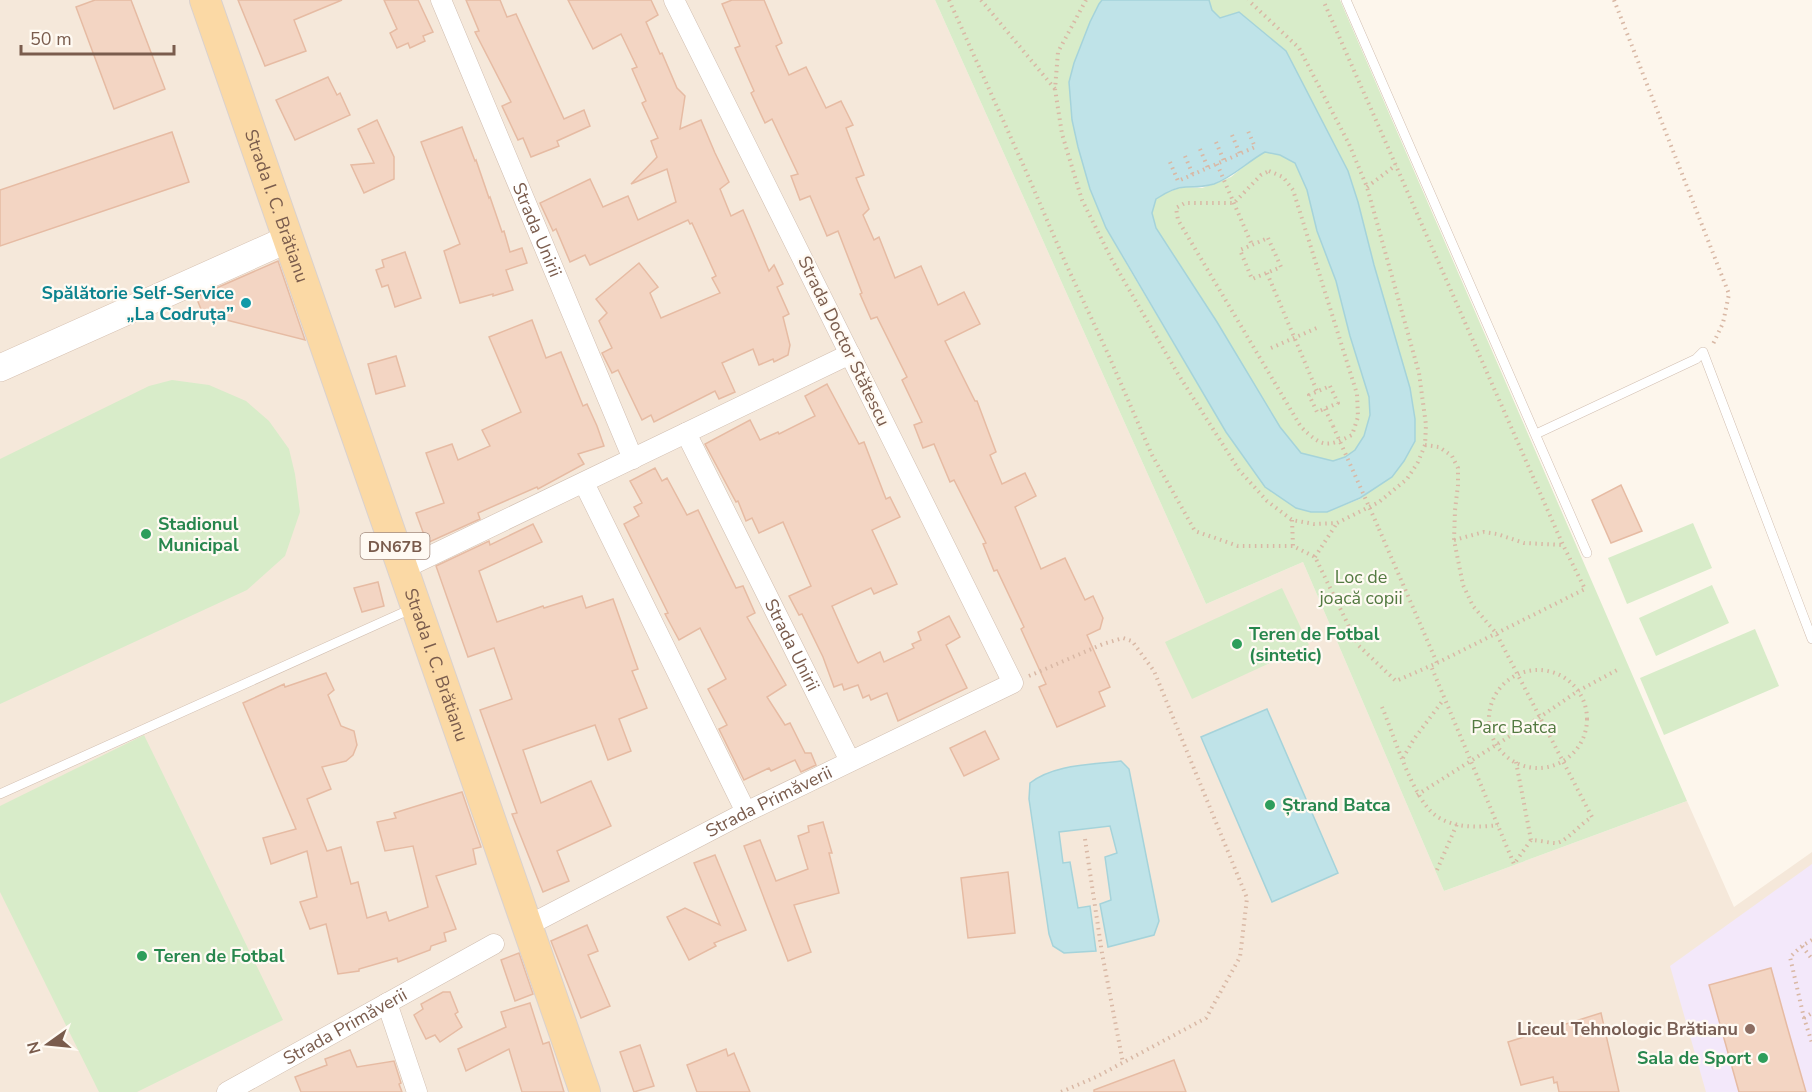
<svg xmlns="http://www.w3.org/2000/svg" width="1812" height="1092" font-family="'Nunito Sans',sans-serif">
<rect width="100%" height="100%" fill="#fdf6ec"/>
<polygon fill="#f5e8da" points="0,0 935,0 1206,604 1303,562 1444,891 1687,801 1734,907 1812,852 1812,1092 0,1092"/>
<polygon fill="#f3e8fa" points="1812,864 1812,1092 1706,1092 1670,966"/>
<g fill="#d8ecc9">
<polygon points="935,0 1102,0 1099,4 1090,22 1074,63 1070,103 1078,147 1090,189 1106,228 1130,270 1226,432 1245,459 1296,508 1311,512 1327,512 1360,499 1373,489 1415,441 1415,419 1410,388 1374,265 1358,202 1348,171 1286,51 1239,12 1220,18 1212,10 1209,0 1340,0 1687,801 1444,891 1303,562 1206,604"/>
<polygon points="1266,152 1280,155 1295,163 1307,190 1317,231 1336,281 1350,336 1369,397 1370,415 1364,436 1355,450 1345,458 1333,461 1301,453 1280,427 1217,322 1156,228 1152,213 1156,199 1167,192 1184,187 1202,188 1217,183 1231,177 1254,158"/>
<polygon points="172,380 209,385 246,401 269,421 289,449 295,474 300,512 285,556 247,590 0,704 0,459 149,386"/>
<polygon points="1693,523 1712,568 1627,604 1608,558"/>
<polygon points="1712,585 1729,623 1656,656 1639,618"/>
<polygon points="1282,588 1309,645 1192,699 1165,642"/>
<polygon points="1755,629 1779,686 1664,735 1640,678"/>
<polygon points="144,735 283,1020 137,1092 99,1092 0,892 0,806"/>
</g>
<g fill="#bfe3e8" stroke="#a5d3da" stroke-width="1.5" fill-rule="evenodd">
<path d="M1102,0H1209L1212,10L1220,18L1239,12L1286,51L1348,171L1358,202L1374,265L1410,388L1415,419V441L1404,461L1392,477L1360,498L1327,512H1311L1296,508L1265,487L1226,432L1106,228L1090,189L1078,147L1072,120L1069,82L1074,63L1090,22L1099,4ZM1265,152L1280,155L1295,163L1307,190L1317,231L1336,281L1350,336L1369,397L1370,415L1364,436L1355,450L1345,457L1333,461L1301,453L1280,427L1217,322L1156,228L1152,213L1156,199C1165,193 1175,187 1186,187C1197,187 1203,187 1214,184C1233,177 1247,162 1265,152Z"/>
<polygon points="1267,709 1338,873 1272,902 1201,737"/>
<path d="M1121,761L1129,769L1159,921L1154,935L1108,947L1100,904L1111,900L1105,857L1117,853L1110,826L1059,832L1063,863L1070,862L1078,908L1090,906L1096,951L1064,953L1053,946L1049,934L1029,799L1030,783C1055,764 1091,765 1121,761Z"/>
</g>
<g fill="#f3d5c3" stroke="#e6bba3" stroke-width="1.5">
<polygon points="95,0 131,0 165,89 114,109 76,7"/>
<polygon points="238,0 342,0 294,20 306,51 265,66"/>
<polygon points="384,0 418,0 433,32 423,36 425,41 410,48 408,43 397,48 390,33 397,29"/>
<polygon points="466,0 500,0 507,17 516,14 564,119 584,110 590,126 557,141 559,146 531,157 523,138 518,140 502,106 511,102 475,32 479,31"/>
<polygon points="568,0 651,0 658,15 646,22 660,54 662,53 677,88 685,96 680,129 701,120 715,153 729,182 720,189 731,216 743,210 769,271 774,265 783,284 777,287 789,314 783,317 790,345 788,355 774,362 773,359 759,365 753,349 722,363 735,392 719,399 715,391 654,422 651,415 642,420 618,370 612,373 602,353 612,348 599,321 607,313 596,299 639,263 658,287 650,293 661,318 720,293 712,278 716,276 692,223 690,224 688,220 590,265 585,255 570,262 556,229 553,231 540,203 590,179 603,207 628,196 638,220 676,202 667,169 631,184 657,157 651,141 658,138 642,103 646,101 632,69 637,67 621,34 593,49"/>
<polygon points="732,0 764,0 782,43 776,46 789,75 806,67 826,108 841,101 853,125 846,128 864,175 856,178 869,209 863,215 874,240 879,237 895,278 921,266 938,305 964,292 980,324 945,341 975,401 977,401 996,452 990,455 1002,484 1025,473 1036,496 1015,507 1041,569 1065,558 1085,600 1093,596 1103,618 1100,629 1087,635 1110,687 1099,692 1105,706 1057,727 1039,687 1046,684 1021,629 1024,627 997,570 994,571 983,544 986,543 954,480 950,482 934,444 923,448 914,425 922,422 902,380 907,377 877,317 871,319 860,294 862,293 838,231 827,236 810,196 800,200 791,176 798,174 772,119 765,123 751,93 754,91 735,48 740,46 722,4"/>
<polygon points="328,77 337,95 340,93 350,115 295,140 276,100"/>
<polygon points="377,120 394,157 394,179 364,193 351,165 374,163 358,129"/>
<polygon points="462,127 475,161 476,160 489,198 490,197 502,232 504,231 510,252 522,248 527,263 506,270 513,290 493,296 493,294 460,303 444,251 460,244 421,142"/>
<polygon points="172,132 189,182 0,246 0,190"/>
<polygon points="405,252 421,298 395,307 388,285 382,287 376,270 384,267 382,260"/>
<polygon points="278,261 305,340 203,314 196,297"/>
<polygon points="532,320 546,358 561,352 583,406 587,404 597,426 604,446 578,454 584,464 538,489 537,487 478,513 480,519 427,543 416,513 444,503 426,453 452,444 458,460 490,446 482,430 521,412 489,337"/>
<polygon points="396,356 405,386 376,394 368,364"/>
<polygon points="827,384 859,444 864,442 886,499 890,497 900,517 872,530 897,584 874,594 871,588 832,606 856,660 858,663 880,652 884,662 914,648 912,644 921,640 918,632 949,616 960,637 946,645 967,688 898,721 887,693 871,700 869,695 863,698 858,685 844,690 842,684 834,687 823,657 802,614 799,615 789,596 811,586 783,522 759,533 752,518 746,521 738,501 736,502 705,444 750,420 760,440 778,432 779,434 815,416 805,396"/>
<polygon points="655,468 662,481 667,478 687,515 698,510 736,588 743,586 755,613 747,617 786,685 767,697 785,725 790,723 805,753 811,753 816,765 801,772 795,760 771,771 769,768 744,780 719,729 727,725 708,689 726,679 700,628 679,640 665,614 668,613 624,524 639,516 634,507 642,503 630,481"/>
<polygon points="1621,485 1642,531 1611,543 1592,500"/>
<polygon points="533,524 542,542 479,571 497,622 543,606 544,608 582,596 586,608 613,599 638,669 632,671 647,708 619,719 631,751 608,760 595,725 523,750 541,803 591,781 611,826 557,851 569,881 543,892 512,814 517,813 480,710 512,699 494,648 468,657 436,566 489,541 490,545"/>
<polygon points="378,582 384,606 362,612 354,588"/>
<polygon points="326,673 334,690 328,695 341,726 354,731 357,745 353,755 346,761 322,767 331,789 307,799 327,851 341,847 351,884 358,882 367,918 386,912 389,921 428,907 413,846 385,851 377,822 396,818 394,813 462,792 481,847 473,849 476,864 436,876 456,929 444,933 446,941 431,946 430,950 398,962 397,958 359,969 359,971 338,974 326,924 310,929 300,902 317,897 307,851 271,864 263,838 296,829 243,703 284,684 285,687"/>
<polygon points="985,731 999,759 964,776 950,748"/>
<polygon points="823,822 832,853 829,853 839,893 794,905 811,952 788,961 744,846 760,840 776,881 808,869 798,836 809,832 808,826"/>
<polygon points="715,855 746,930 714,943 716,946 689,960 667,917 685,908 720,925 694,863"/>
<polygon points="1008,872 1015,933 968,938 961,878"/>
<polygon points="587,925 598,951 588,955 610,1006 581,1018 551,941"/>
<polygon points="519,953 533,994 515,1001 501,960"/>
<polygon points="1771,968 1787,1026 1806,1092 1739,1092 1709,985"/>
<polygon points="443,992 450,992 458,1012 455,1014 462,1027 440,1042 435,1035 426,1039 414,1015 423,1009 421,1004"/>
<polygon points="530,1003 543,1044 549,1042 564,1092 522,1092 509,1049 466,1071 458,1049 506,1027 501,1012"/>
<polygon points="1601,1013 1619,1092 1559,1092 1557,1082 1554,1083 1553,1077 1521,1085 1508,1042"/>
<polygon points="640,1045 654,1086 634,1092 620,1052"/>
<polygon points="726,1049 728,1056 734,1053 750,1092 697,1092 687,1065"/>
<polygon points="350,1050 357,1067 394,1061 401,1083 399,1084 402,1092 301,1092 295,1077 327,1065 325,1059"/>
<polygon points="1174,1060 1186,1092 1094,1092 1094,1090"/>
</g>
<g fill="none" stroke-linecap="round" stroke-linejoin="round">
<defs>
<g id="lane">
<polyline points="1346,0 1587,553"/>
<polyline points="1536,434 1696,359 1703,352 1812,639"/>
<polyline points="0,794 411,609"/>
</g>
<g id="street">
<path id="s1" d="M441,0L633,459"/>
<path id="s2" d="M686,433L850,761"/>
<polyline points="584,483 746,812"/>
<polyline points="403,569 850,354"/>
<path id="s3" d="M527,926L746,812L1013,683L674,0"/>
<polyline points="387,1003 417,1092"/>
<path id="s4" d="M227,1092L494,944"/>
</g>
<polyline id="secondary" points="0,368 288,239"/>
<g id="primary">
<path id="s5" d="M205,0L585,1092"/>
</g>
</defs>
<use href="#lane" stroke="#d1beb0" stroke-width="10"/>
<use href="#street" stroke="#d1beb0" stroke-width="21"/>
<use href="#secondary" stroke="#d6c0b0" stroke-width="28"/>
<use href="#primary" stroke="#dad1cd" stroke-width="32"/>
<g stroke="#d9b8a5" stroke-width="4" stroke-dasharray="1.5 4.5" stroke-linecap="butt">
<polyline points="949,0 1025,169 1066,264 1109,356 1152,455 1195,531 1238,546 1293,546 1315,557 1358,645 1396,681 1437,663 1585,589 1563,545 1323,0"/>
<polyline points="981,0 1055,89"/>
<polyline points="1086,0 1058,52 1055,89 1062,134 1082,200 1112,260 1178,374 1239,470 1267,501 1292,520 1314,524 1337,523 1379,502 1407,479 1418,462 1425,445 1426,425 1419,373 1367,187 1349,144 1299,48 1248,0"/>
<polyline points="1614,0 1729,294 1723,323 1713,344"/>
<polyline points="1232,135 1240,154"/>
<polyline points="1216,142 1224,161"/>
<polyline points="1200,149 1208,168"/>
<polyline points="1185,156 1193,175"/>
<polyline points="1170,162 1178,181 1255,147 1248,131"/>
<polyline points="1217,164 1252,245"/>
<path d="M1269,171L1283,177L1293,190L1357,394L1358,417L1352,435C1326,448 1322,447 1301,427L1178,220L1176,208L1185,203H1234L1261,175Z"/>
<polyline points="1367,187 1396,165"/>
<polygon points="1268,238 1281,267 1252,279 1240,250"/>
<polyline points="1267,273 1317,391"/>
<polyline points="1271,348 1319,327"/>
<polygon points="1330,386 1338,403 1317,412 1309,395"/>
<polyline points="1325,409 1333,426"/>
<path d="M1425,445L1439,447L1452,456L1458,468V485L1455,510L1454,540L1463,585L1473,606L1496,633L1592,817C1581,823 1565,843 1556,843C1548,843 1539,840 1531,840L1514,864L1431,666"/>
<polyline points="1292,520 1293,546"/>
<polyline points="1379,529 1437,663"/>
<polyline points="1454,540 1484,532 1497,534 1524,543 1563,545"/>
<polyline points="1315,557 1337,523"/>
<circle cx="1538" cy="719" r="49"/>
<polyline points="1029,676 1103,644 1123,638 1132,641 1154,671 1247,898 1240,957 1206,1018 1096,1077 1061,1092"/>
<path d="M1382,707C1393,733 1413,799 1435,815C1452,828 1478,828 1498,825"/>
<polyline points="1403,758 1414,739 1444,699"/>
<polyline points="1516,762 1531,840"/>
<polyline points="1417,795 1540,717 1578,691 1617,670"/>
<polyline points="1085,839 1102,953 1123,1063"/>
<polyline points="1437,870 1457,824"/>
<polyline points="1812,940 1802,946 1812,959"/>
<polyline points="1802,946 1790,957 1804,1018 1812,1043"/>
<polyline points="1804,1018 1812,1013"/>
</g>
<use href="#lane" stroke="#fff" stroke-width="9"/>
<use href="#street" stroke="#fff" stroke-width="20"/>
<use href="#secondary" stroke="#fff" stroke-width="27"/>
<use href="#primary" stroke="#fbd9a5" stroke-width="30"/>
<polyline stroke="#d9b8a5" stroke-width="4" stroke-dasharray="1.5 4.5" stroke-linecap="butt" points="1333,426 1379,529"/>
</g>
<circle fill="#0f9aa8" stroke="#fffaf3" stroke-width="2" cx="246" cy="303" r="6"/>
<g fill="#2e9e5b" stroke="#fffaf3" stroke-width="2">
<circle cx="146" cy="534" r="6"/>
<circle cx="1237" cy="644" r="6"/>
<circle cx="1270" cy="805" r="6"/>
<circle cx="142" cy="956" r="6"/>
<circle cx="1763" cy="1058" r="6"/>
</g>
<circle fill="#8d6e63" stroke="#fffaf3" stroke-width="2" cx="1750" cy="1029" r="6"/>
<g text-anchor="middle" stroke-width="4.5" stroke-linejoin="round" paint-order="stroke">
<rect fill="#fffaf3" stroke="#a28b7f" stroke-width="1.5" x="360.5" y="533" width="69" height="26" rx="4.5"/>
<g font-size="16" font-weight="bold" fill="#7a5c4d">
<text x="395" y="552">DN67B</text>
</g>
<g font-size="18" fill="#7a5c4d" stroke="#fffaf3">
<text dy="6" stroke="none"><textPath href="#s5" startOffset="218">Strada I. C. Brătianu</textPath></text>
<text dy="6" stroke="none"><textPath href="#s1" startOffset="249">Strada Unirii</textPath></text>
<text transform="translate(844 341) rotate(64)" y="6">Strada Doctor Stătescu</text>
<text dy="6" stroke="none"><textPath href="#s2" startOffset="237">Strada Unirii</textPath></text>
<text dy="6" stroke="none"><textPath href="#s5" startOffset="704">Strada I. C. Brătianu</textPath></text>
<text dy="6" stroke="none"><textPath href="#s3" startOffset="272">Strada Primăverii</textPath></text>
<text dy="6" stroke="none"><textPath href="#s4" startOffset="135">Strada Primăverii</textPath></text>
</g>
<g font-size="18" font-weight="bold" fill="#0d838f" stroke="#fffaf3" text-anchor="end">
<text x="234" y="299">Spălătorie Self-Service<tspan x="234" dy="21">„La Codruța”</tspan></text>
</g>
<g font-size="18" font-weight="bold" fill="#27864d" stroke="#fffaf3" text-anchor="start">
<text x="158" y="530">Stadionul<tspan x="158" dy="21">Municipal</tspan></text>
<text x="1249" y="640">Teren de Fotbal<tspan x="1249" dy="21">(sintetic)</tspan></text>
<text x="1282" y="811">Ștrand Batca</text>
<text x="154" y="962">Teren de Fotbal</text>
<text x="1751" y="1064" text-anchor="end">Sala de Sport</text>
</g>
<g font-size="18" fill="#537a41" stroke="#fffaf3">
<text x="1361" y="583">Loc de<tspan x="1361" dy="21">joacă copii</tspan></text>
<text x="1514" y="733">Parc Batca</text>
</g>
<g font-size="18" font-weight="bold" fill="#785e54" stroke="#fffaf3" text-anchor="end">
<text x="1738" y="1035">Liceul Tehnologic Brătianu</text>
</g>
</g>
<g transform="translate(48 1044) rotate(255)" stroke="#fffaf3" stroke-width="4.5" paint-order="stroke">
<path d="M0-4.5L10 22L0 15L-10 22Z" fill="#7a5c4d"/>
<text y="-9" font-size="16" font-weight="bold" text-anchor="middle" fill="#7a5c4d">N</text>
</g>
<path d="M21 45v9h153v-9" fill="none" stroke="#7a5c4d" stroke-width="3"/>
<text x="30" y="45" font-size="18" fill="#7a5c4d" stroke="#fffaf3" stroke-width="4.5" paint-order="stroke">50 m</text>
</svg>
